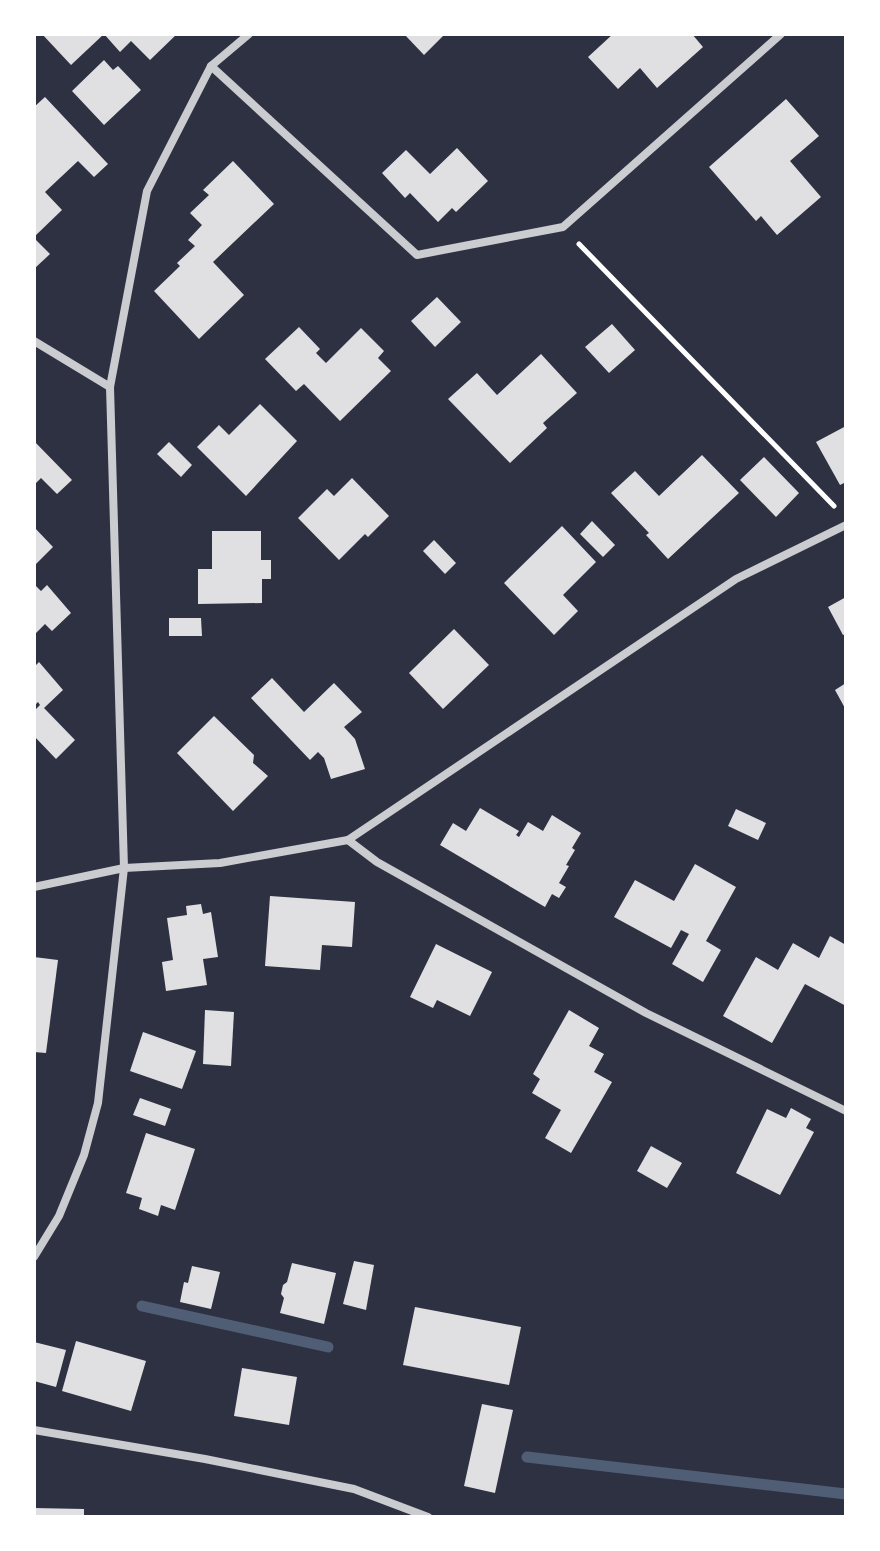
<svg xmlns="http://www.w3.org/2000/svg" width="880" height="1551" font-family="Ubuntu,sans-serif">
<rect width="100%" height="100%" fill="#2d3142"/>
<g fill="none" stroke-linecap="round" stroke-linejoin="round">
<g stroke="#4f5d75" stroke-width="11">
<polyline points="142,1306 328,1347"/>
<polyline points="527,1457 846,1494"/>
</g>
</g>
<g fill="#e0e0e3">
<polygon points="42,34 177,34 150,60 131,41 120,52 104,34 71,65"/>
<polygon points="404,34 445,34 424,55"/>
<polygon points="613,34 692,34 703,47 657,88 640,68 618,89 588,57"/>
<polygon points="104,60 113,70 118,66 141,90 104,125 72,91"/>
<polygon points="45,97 108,164 94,177 78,161 45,192 62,210 34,237 34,107"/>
<polygon points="786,99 819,136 790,161 821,197 777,235 761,216 756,221 709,167"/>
<polygon points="457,148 488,181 456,212 452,208 438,222 410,193 405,198 382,173 406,150 430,174"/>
<polygon points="233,161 274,204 213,262 244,295 199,339 154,291 180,266 177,263 195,246 188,240 202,225 190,213 209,195 203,190"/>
<polygon points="34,238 50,254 34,269"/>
<polygon points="437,297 461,322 435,347 411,321"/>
<polygon points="612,324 635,350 609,373 585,347"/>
<polygon points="299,327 320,349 316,353 326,363 361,328 384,351 378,358 391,371 340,421 304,384 296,391 265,359"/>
<polygon points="541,354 577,393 543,423 547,428 510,463 448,399 477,373 497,395"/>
<polygon points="260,404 297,441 246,496 197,447 219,425 229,435"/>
<polygon points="846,426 846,482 840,485 816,442"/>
<polygon points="34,441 72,480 57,494 41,478 34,485"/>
<polygon points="169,442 192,465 181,477 157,454"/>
<polygon points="702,455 739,493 668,559 646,535 649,533 611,493 635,471 659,496"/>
<polygon points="764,457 799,493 776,517 740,480"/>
<polygon points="352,478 389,516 368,537 365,534 339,560 298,518 327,489 334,496"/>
<polygon points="592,521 615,545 603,557 580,534"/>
<polygon points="562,526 596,562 563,595 578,611 554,635 504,583"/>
<polygon points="34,527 53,547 34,566"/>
<polygon points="212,531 261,531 261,560 271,560 271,579 262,579 262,603 198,604 198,569 212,569"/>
<polygon points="434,540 456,563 445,574 423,551"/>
<polygon points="34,584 41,591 47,585 71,613 52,631 45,624 34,635"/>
<polygon points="846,597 846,634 843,635 828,607"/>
<polygon points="169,618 201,618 202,636 169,636"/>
<polygon points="454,629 489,665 443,709 409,673"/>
<polygon points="39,662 63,690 44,708 75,740 56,759 34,736 34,711 40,705 38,702 34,706 34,667"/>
<polygon points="272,678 304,712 334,683 362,712 344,727 355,739 365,769 331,779 324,758 318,752 310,760 251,698"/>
<polygon points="846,683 846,710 835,690"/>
<polygon points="214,716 254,755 253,763 268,776 233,811 177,753"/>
<polygon points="480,808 519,831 516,835 519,837 528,822 543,831 552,815 581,833 572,848 575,850 566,865 569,866 559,883 566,887 559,898 552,894 545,907 440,845 453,823 466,831"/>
<polygon points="736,809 766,823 758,840 728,826"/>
<polygon points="695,864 736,887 706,941 721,950 703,982 672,964 689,934 681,930 671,948 614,917 635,880 674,901"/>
<polygon points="270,896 355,902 352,947 322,945 320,970 265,966"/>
<polygon points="201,904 203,914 211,912 218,957 203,959 207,985 166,991 162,962 173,960 167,918 187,915 186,906"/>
<polygon points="830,936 846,945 846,1006 805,984 772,1043 723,1016 756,957 778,970 793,943 819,958"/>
<polygon points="436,944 492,972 470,1016 437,1000 433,1008 410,997"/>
<polygon points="34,957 58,960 46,1053 34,1052"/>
<polygon points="205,1010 234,1012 231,1066 203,1064"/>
<polygon points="569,1010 599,1028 589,1046 604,1054 594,1072 612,1082 571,1153 545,1138 561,1110 532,1093 540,1079 533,1074"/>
<polygon points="143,1032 196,1051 182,1089 130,1071"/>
<polygon points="140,1098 171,1109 165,1126 133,1115"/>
<polygon points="791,1108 811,1119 806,1128 814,1132 780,1195 736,1173 767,1109 786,1118"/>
<polygon points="146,1133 195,1149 175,1210 161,1205 158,1216 139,1209 142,1198 126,1193"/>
<polygon points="651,1146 682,1163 667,1188 637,1171"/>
<polygon points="354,1261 374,1265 366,1310 343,1304"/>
<polygon points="292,1263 336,1273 324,1324 280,1313 284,1298 281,1294 283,1285 287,1282"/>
<polygon points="192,1266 220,1272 211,1309 180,1302 184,1282 188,1283"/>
<polygon points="415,1307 521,1327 509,1385 403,1365"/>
<polygon points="76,1341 146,1361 131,1411 62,1391"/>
<polygon points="34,1342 66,1350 56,1387 34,1381"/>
<polygon points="242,1368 297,1377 289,1425 234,1416"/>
<polygon points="482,1404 513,1410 495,1493 464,1486"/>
<polygon points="34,1508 84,1509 84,1517 34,1517"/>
</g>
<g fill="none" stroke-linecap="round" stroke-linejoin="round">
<polyline stroke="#fff" stroke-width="5" points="579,244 834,506"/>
<g stroke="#caccd0" stroke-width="8">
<polyline points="211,66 417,255 563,227 781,34"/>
<polyline points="34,341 110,387"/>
<polyline points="348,840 377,862 646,1013 846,1111"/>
<polyline points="34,887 124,868 220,863 348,840 736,579 846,525"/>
<polyline points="34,1257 59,1216 84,1155 98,1103 124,868 110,387 147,191 211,66 249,34"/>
<polyline points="34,1430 205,1459 354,1489 428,1517"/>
</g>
</g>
<rect width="880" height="1551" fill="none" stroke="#ffffff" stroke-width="72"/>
</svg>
